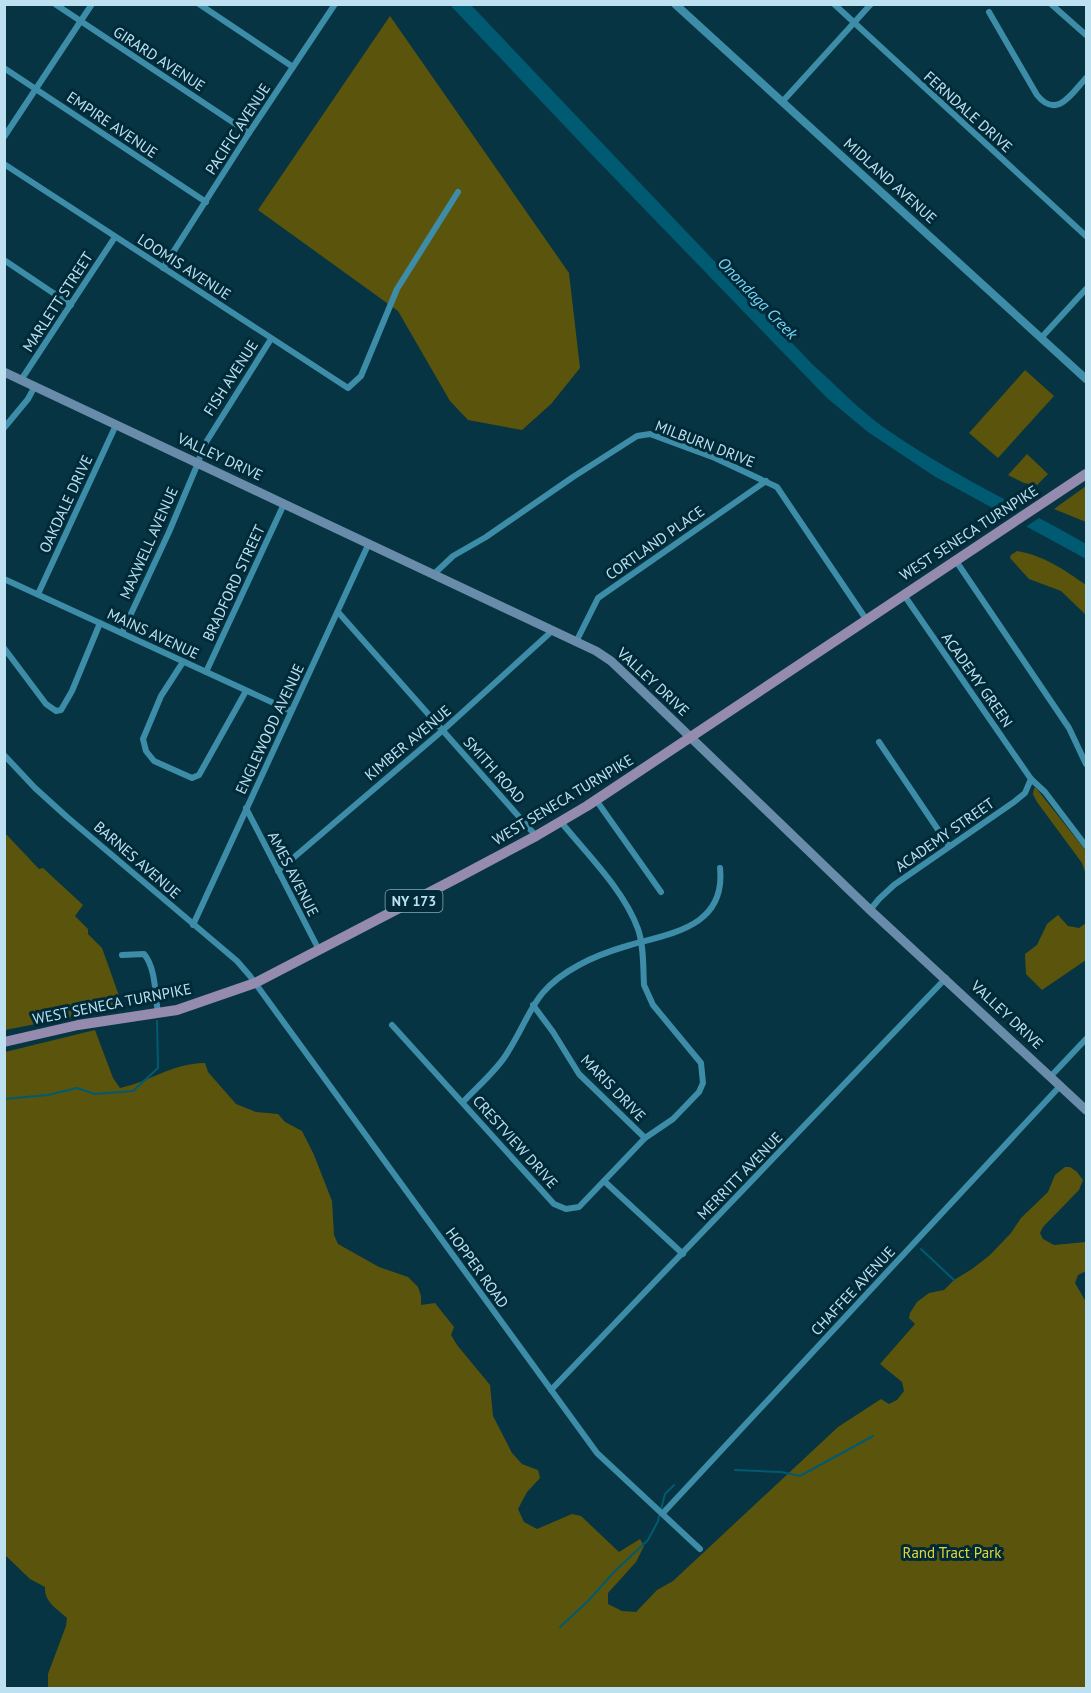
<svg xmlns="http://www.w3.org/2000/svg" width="1091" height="1693" font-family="'PT Sans',sans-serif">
<rect width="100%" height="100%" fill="#073442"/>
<g fill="#5b540c">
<polygon points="390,16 569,273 580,368 551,404 522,430 468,420 450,401 398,311 258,210"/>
<polygon points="1025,370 1054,396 998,458 969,433"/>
<polygon points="1027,454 1048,474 1037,485 1024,483 1008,475"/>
<polygon points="1086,486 1086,522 1054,509"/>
<path d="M1017,551C1045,556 1063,569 1086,585V615L1061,591L1029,579L1010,558L1011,555Z"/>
<polygon points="1034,788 1036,788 1086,851 1086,875 1082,863 1037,802 1033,794"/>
<polygon points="4,832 39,869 43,868 83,905 75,916 88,929 88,934 102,948 123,1007 5,1030"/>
<polygon points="1058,915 1068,926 1079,928 1086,923 1086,960 1042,990 1026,974 1025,954 1037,945 1047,924"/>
<path d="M95,1030L113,1078L120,1088C152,1081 170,1064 205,1063L208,1072L236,1104L256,1112L278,1114L285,1122L302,1131L314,1155L332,1201L334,1235L338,1244L379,1267L408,1277L418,1287L421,1296V1305L435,1303L454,1327L451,1335L457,1345L490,1385L493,1416L512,1453L522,1464L538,1470L540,1478L527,1492L518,1509L524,1522L537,1529L572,1514L581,1516L619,1552L640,1539L644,1546L636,1562L608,1593V1604L622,1611L636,1612L657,1590L673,1581L838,1427L881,1399L889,1404L897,1400L904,1391L902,1382L880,1364L915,1324L909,1318L910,1313L917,1302L929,1293L944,1290L954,1280L972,1269L990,1255L1011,1233L1021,1218L1048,1192L1055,1175L1065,1167H1070L1077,1172L1083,1180L1079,1190L1043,1227L1040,1233L1043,1239L1054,1245L1086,1242V1271L1078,1275L1075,1283L1086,1302V1688H48V1674L66,1626L67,1618C57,1609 44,1602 45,1587L30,1579L5,1555V1052Z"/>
</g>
<path fill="#005a72" d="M450,5H471L813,365C837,386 860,411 886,429C949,473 1020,506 1086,544V559L934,476L868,432L827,398L595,158Z"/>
<polygon fill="#073442" points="1023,505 1042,516 1024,528 1003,517"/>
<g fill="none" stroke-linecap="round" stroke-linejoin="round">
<g stroke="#005a72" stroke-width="2">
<polyline points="4,1099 48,1095 77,1088 95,1094 133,1091 158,1068 157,1021"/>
<polyline points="921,1249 954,1280"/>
<polyline points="735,1470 781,1472 800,1476 873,1436"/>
<polyline points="560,1627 588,1601 615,1571 648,1540 658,1521 665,1494 674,1485"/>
</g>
<g stroke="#3e8da8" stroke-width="6">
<polyline points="55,4 249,133"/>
<polyline points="199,4 293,67"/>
<polyline points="834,4 1086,236"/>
<polyline points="1051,4 1086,35"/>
<path d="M989,12L1037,95C1057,120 1072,93 1086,78"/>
<polyline points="4,68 206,202"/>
<polyline points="783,101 871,4"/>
<polyline points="4,137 92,4"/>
<polyline points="4,164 348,388 361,376 397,289 458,192"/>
<polyline points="4,260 71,305"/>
<polyline points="163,268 249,133 335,4"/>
<polyline points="1041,338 1086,289"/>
<polyline points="21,380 115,237"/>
<polyline points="4,428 28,399 35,386"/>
<polyline points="956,561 1069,728 1086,764"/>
<polyline points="434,574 453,556 486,537 573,477 637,436 650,434 715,458 777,487 866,619"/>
<polyline points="4,579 291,711"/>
<polyline points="38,594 116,425"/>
<polyline points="904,595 1031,779 1045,792 1086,846"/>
<polyline points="338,612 536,836"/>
<polyline points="122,633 169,532 198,463 203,447 271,339"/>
<polyline points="576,642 598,598 766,481"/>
<polyline points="4,648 46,704 56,711 61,710 72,691 100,623"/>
<polyline points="183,662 161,696 143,739 146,751 154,761 192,778 199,775 246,691"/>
<polyline points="206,672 284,504"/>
<polyline points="879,742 949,846"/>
<polyline points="4,755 35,788 67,817 237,961 250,976 597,1453 700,1549"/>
<polyline points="596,800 661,892"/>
<polyline points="246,808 319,950"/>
<polyline points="278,871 442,731 552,631"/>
<polyline points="870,910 879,899 894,885 1014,802 1025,793 1031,779"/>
<polyline points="193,925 369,543"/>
<path d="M122,955L144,954C156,968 155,995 158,1013"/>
<polyline points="533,1005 553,1032 579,1074 645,1138"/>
<path d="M392,1025L554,1204L566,1209L579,1207L645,1138L673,1119L699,1092L703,1083L701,1063L653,1005L644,985C643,967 644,946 638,929C624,890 587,854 561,822"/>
<polyline points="1051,1076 1086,1039"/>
<path d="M463,1102C477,1087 495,1072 506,1055C533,1013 531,991 579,965C595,956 613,950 630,945C673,933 726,926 720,868"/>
<polyline points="604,1181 683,1254"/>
<polyline points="551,1390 946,978"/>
<polyline points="663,1513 1061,1085"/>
</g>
<polyline stroke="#3e8da8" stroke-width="8" points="675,4 1086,379"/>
<polyline stroke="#6a8cab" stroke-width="9" points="4,372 596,651 611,661 631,680 870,910 1086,1110"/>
<polyline stroke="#958bae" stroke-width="10" points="4,1042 78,1025 177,1010 255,983 459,877 536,836 587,806 1086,474"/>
</g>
<g text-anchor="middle" stroke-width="6" stroke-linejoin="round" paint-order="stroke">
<rect fill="#002a38" stroke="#84aab9" stroke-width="1.5" x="385.5" y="890" width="57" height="22" rx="4.5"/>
<g font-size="14" font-weight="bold" fill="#bde1f0">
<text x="414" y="906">NY 173</text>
</g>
<g font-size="15" fill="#bde1f0" stroke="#002a38">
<text transform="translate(159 59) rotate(33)" y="5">GIRARD AVENUE</text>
<text transform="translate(968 112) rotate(42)" y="5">FERNDALE DRIVE</text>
<text transform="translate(112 125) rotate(34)" y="5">EMPIRE AVENUE</text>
<text transform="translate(238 129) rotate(-57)" y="5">PACIFIC AVENUE</text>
<text transform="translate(890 181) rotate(42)" y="5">MIDLAND AVENUE</text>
<text transform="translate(184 267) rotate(33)" y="5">LOOMIS AVENUE</text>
<text transform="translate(58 302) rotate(-57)" y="5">MARLETT STREET</text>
<text transform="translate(231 378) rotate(-57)" y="5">FISH AVENUE</text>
<text transform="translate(705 444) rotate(21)" y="5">MILBURN DRIVE</text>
<text transform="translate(220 457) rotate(25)" y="5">VALLEY DRIVE</text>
<text transform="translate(66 504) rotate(-65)" y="5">OAKDALE DRIVE</text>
<text transform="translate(969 533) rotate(-33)" y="5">WEST SENECA TURNPIKE</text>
<text transform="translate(149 543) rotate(-66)" y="5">MAXWELL AVENUE</text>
<text transform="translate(655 543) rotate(-35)" y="5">CORTLAND PLACE</text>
<text transform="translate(234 583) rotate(-65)" y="5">BRADFORD STREET</text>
<text transform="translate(153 634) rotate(25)" y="5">MAINS AVENUE</text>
<text transform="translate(977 680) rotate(55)" y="5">ACADEMY GREEN</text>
<text transform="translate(653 682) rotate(43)" y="5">VALLEY DRIVE</text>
<text transform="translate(270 729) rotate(-65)" y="5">ENGLEWOOD AVENUE</text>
<text transform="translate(408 743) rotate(-40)" y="5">KIMBER AVENUE</text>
<text transform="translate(494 770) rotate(48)" y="5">SMITH ROAD</text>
<text transform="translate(563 800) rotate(-31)" y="5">WEST SENECA TURNPIKE</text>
<text transform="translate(945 835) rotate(-35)" y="5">ACADEMY STREET</text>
<text transform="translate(137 860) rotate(41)" y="5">BARNES AVENUE</text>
<text transform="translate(293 874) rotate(63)" y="5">AMES AVENUE</text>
<text transform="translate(112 1004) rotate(-11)" y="5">WEST SENECA TURNPIKE</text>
<text transform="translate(1007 1015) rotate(43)" y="5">VALLEY DRIVE</text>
<text transform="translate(613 1088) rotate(46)" y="5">MARIS DRIVE</text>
<text transform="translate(515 1142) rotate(48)" y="5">CRESTVIEW DRIVE</text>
<text transform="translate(740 1176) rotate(-46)" y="5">MERRITT AVENUE</text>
<text transform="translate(477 1268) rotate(54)" y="5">HOPPER ROAD</text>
<text transform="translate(853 1291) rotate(-47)" y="5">CHAFFEE AVENUE</text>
</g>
<g font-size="15" fill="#e6d738" stroke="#002a38">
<text x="952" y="1558">Rand Tract Park</text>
</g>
<g font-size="16" font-style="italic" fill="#7ad7f8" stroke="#002a38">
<text transform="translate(758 298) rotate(46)" y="6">Onondaga Creek</text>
</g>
</g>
<rect width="1091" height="1693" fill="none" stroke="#bde1f0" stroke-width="12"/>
</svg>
